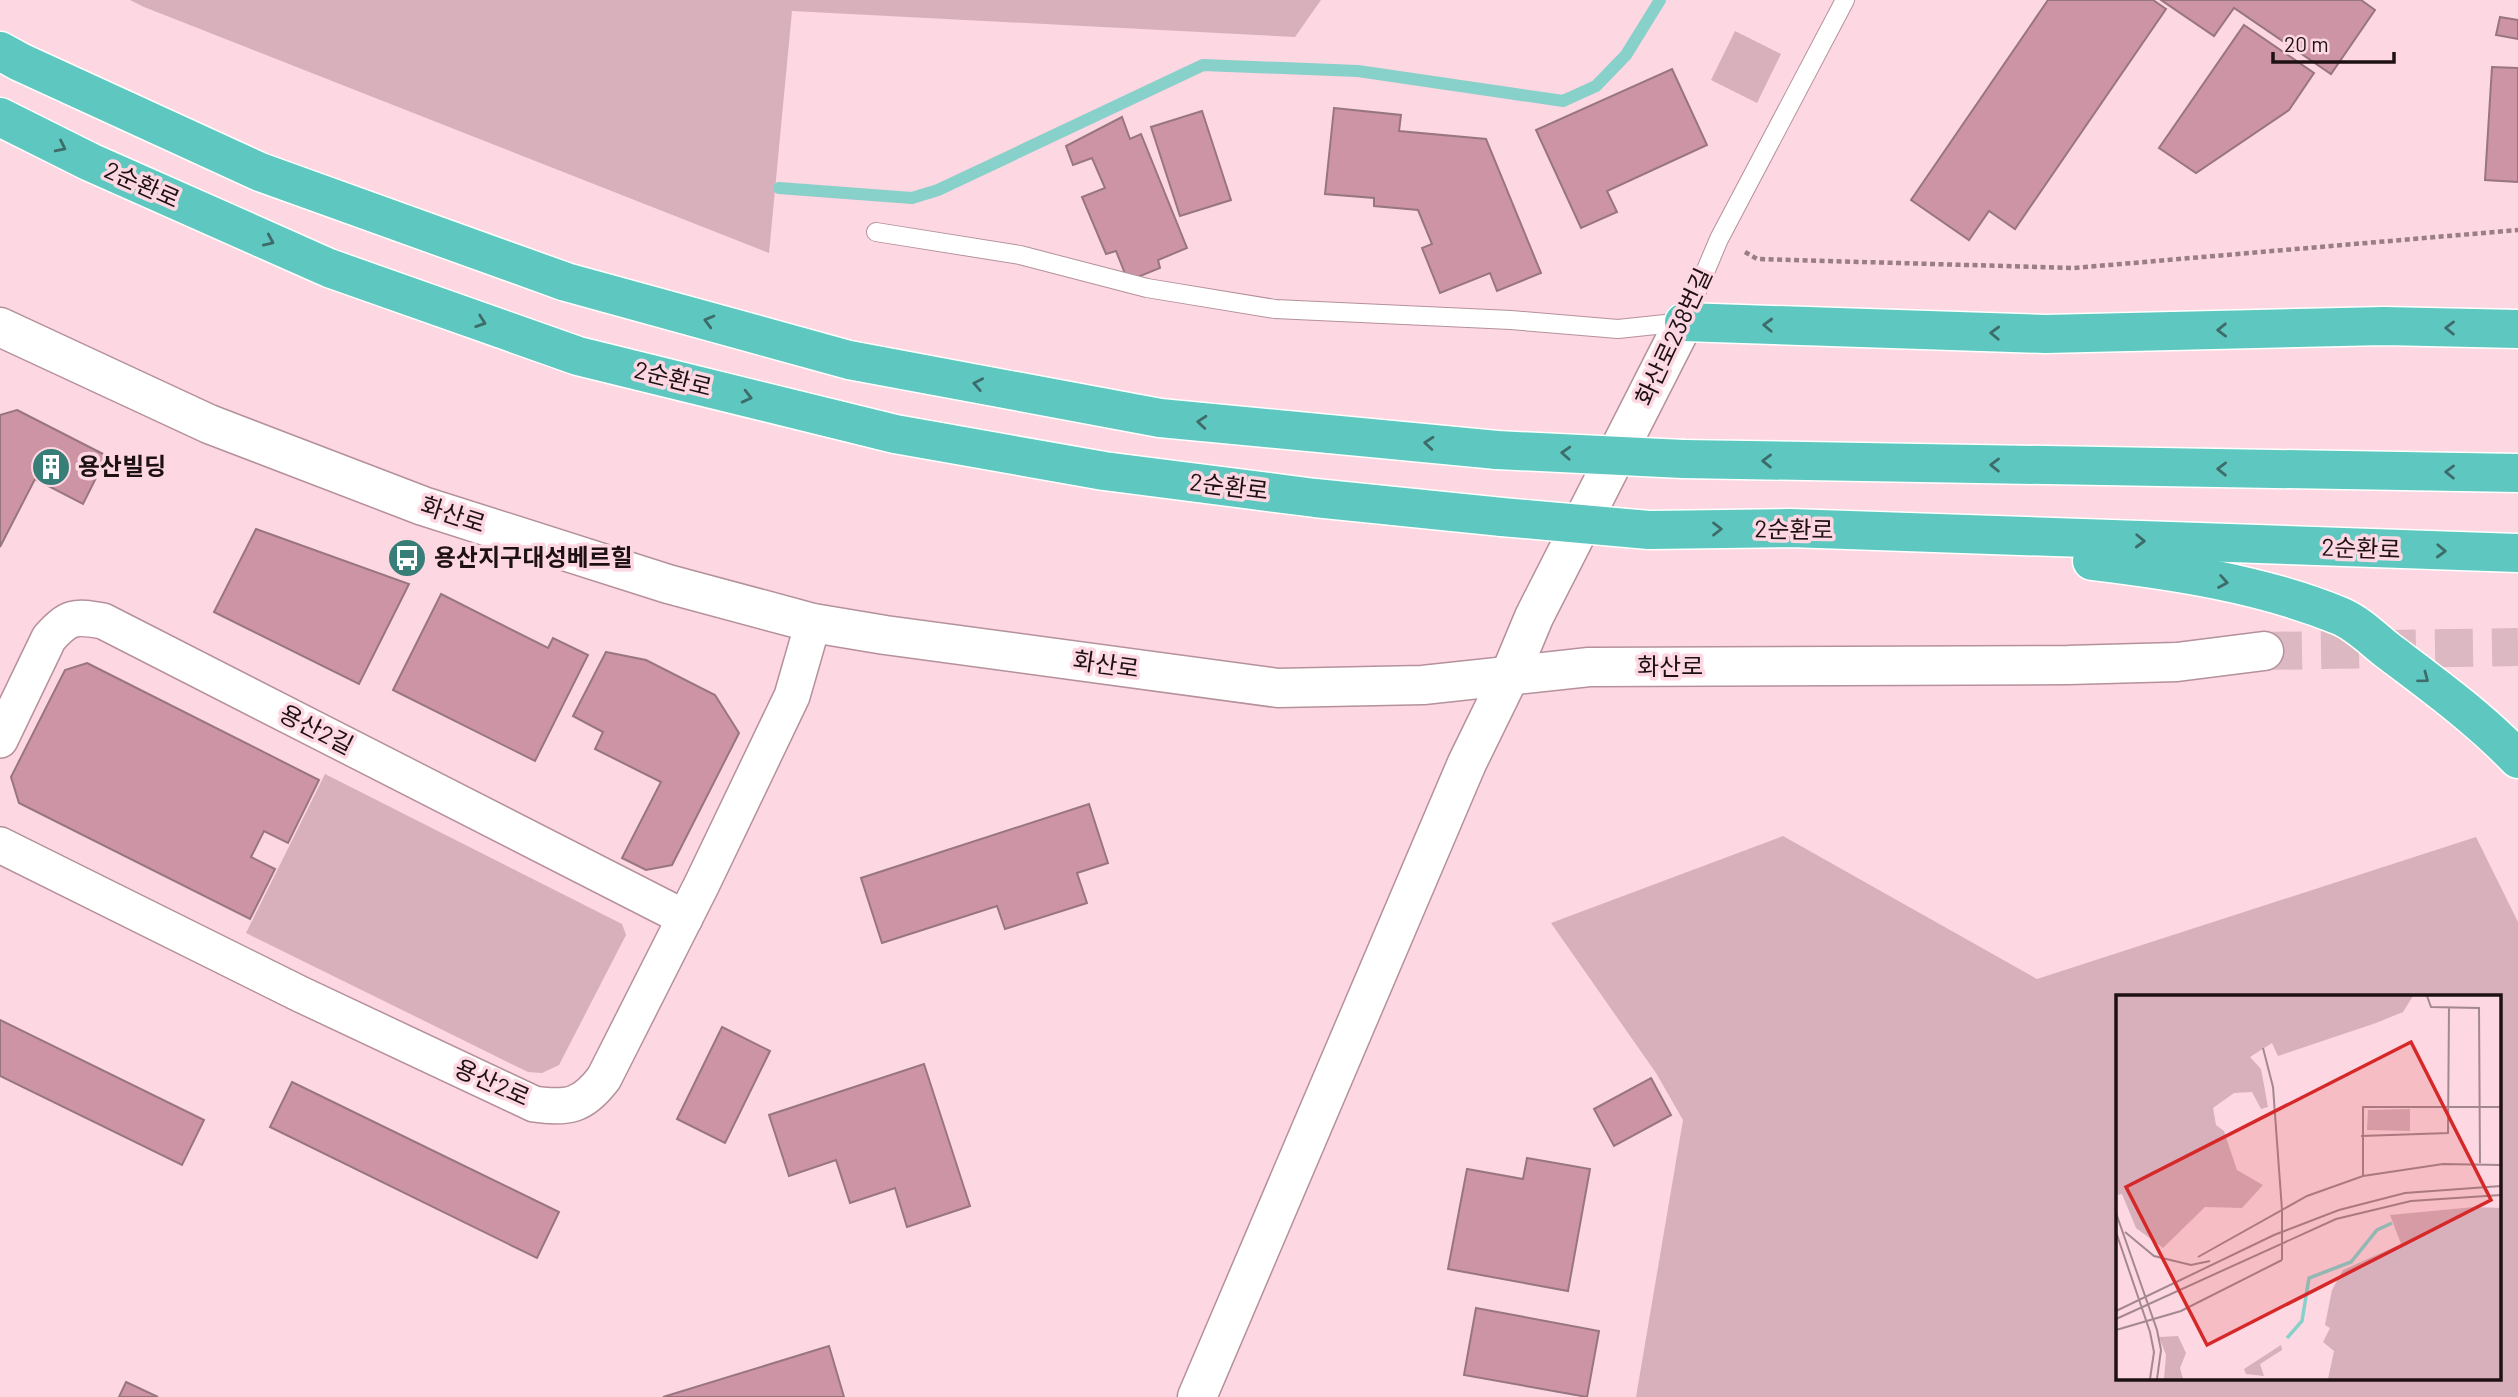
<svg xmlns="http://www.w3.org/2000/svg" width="2518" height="1397" font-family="Barlow,'Noto Sans KR',sans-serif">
<rect width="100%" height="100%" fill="#fdd7e1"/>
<g fill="#d8b0bb" fill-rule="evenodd">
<polygon points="130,0 1321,0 1295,37 792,11 769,253 144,7"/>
<polygon points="1735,31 1781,54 1757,103 1711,80"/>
<polygon points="325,774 622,924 626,935 559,1065 542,1073 528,1072 246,933"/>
<path d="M1783,836L2037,979L2476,837L2518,922V1397H1636L1683,1120L1656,1073L1551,923ZM2117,996H2499V1378H2117Z"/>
</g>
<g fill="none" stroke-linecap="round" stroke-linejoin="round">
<polyline stroke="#88d0ca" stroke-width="12" points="779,188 912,198 938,190 1203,65 1358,71 1563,101 1596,86 1626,55 1660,0"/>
</g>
<g fill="#cd94a5" stroke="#987680" stroke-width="2">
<polygon points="2048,0 2153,0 2166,9 2015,229 1989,211 1969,240 1911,200"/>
<polygon points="2161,0 2361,0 2375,10 2331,74 2234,8 2214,36"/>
<polygon points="2500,17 2518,20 2518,39 2496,35"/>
<polygon points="2244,25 2314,73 2289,110 2196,173 2159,148"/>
<polygon points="2492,67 2518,68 2518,182 2485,180"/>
<polygon points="1672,69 1707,145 1607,191 1617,212 1581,228 1536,130"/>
<polygon points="1334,108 1401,115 1399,131 1486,139 1541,273 1497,291 1490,273 1440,293 1422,248 1432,244 1418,210 1374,206 1374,198 1325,194"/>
<polygon points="1202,111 1231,200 1180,216 1151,127"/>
<polygon points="1122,117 1130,139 1141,134 1187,248 1158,260 1160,268 1128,281 1116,251 1106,254 1082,197 1105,188 1092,158 1073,165 1066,146"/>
<polygon points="17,410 107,456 83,504 35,479 0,547 0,415"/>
<polygon points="256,529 409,584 359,684 214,612"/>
<polygon points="441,594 548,648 553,638 588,655 535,761 393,690"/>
<polygon points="606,652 646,660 715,695 739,733 672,865 646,870 622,858 661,782 595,749 603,732 573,716"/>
<polygon points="87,663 319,780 288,843 264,831 251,857 275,869 250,919 19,803 11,777 65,670"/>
<polygon points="1089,804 1108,863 1077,873 1087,903 1005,929 997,906 882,943 861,878"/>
<polygon points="0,1020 204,1120 182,1165 0,1076"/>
<polygon points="722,1027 770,1051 725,1143 677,1119"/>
<polygon points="924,1064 970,1206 907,1227 895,1188 850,1203 836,1160 789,1176 769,1115"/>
<polygon points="1651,1078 1671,1115 1614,1146 1594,1109"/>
<polygon points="292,1082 559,1212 537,1258 270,1127"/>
<polygon points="1527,1158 1590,1169 1568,1291 1448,1269 1467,1169 1523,1179"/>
<polygon points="1476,1308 1599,1331 1587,1397 1464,1375"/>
<polygon points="829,1346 844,1397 663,1397"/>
<polygon points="126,1382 158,1397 119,1397"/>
</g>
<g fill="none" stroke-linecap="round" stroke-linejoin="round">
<polyline stroke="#dcb9c2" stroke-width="38" stroke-dasharray="38 19" stroke-linecap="butt" points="2264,651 2518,647"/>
<defs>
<polyline id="service" points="876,232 1020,255 1147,288 1275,309 1511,320 1618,329 1684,322 1719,239 1845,0"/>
<g id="minor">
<path d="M0,740L49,638C69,616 74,616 103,621L685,918"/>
<path d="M0,845L300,994L534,1104C568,1109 583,1106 604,1078L702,884L792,696L813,623"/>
</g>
<polyline id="tertiary" points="1509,677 1534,617 1684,322"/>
<g id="secondary">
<polyline points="0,327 209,424 423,506 668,584 813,623 885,635 1278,688 1423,685 1589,667 2068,665 2177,662 2264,651"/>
<polyline points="1197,1397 1467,763 1509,677"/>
</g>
<g id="trunk">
<polyline points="0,51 20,62 260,172 566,282 849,360 1160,418 1497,450"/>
<polyline points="0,117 90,162 329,268 578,356 895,434 1104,471 1315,498 1502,517"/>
<polyline points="1684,322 2045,334 2384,326 2518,329"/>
<polyline points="1683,459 2518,473"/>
<polyline points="1649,530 1790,528 2518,553"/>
<path d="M2092,561C2175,571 2262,584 2340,616C2357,623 2373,639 2387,650C2432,684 2479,718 2518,759"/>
</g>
</defs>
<use href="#service" stroke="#b4919b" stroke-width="20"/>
<use href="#minor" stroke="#b4919b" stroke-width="38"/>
<use href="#tertiary" stroke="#b4919b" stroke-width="41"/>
<use href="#secondary" stroke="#b4919b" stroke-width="41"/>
<use href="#trunk" stroke="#fff" stroke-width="41"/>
<polyline stroke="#997e86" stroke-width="4.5" stroke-dasharray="5 3.5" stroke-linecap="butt" points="1745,252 1757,259 2074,268 2518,230"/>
<use href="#service" stroke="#fff" stroke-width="18"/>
<use href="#minor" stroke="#fff" stroke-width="35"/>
<use href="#tertiary" stroke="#fff" stroke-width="38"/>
<use href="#secondary" stroke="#fff" stroke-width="38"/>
<use href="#trunk" stroke="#5ec8c0" stroke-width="38"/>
<defs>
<g id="trunk-bridge">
<polyline points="1497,450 1683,459"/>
<polyline points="1502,517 1649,530"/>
</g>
</defs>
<use href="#trunk-bridge" stroke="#fff" stroke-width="41" stroke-linecap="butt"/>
<use href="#trunk-bridge" stroke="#5ec8c0" stroke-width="38"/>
</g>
<defs><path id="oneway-chevron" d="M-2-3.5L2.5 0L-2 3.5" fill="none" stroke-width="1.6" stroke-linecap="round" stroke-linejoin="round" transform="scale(1.75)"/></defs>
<g stroke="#3e6c6a">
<use href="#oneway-chevron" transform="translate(61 147) rotate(26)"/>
<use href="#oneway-chevron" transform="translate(269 241) rotate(24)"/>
<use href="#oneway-chevron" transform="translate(709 321) rotate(-165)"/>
<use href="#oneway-chevron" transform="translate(481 322) rotate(19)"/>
<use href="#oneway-chevron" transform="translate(1768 325) rotate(-178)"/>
<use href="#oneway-chevron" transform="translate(2450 328) rotate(-179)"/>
<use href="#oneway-chevron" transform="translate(2222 330) rotate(179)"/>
<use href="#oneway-chevron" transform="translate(1995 333) rotate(-178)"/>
<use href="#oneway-chevron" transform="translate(978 384) rotate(-169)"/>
<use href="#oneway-chevron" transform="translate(747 397) rotate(14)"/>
<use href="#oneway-chevron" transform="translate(1202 422) rotate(-175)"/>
<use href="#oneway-chevron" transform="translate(1429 443) rotate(-175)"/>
<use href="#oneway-chevron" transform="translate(1566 453) rotate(-177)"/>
<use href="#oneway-chevron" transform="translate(1767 461) rotate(-179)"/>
<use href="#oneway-chevron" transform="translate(1995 465) rotate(-179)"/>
<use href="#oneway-chevron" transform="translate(2222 469) rotate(-179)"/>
<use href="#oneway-chevron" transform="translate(2450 472) rotate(-179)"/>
<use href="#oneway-chevron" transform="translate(1717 529)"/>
<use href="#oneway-chevron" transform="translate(2140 541) rotate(2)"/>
<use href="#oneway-chevron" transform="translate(2441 551) rotate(2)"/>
<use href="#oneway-chevron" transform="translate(2223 582) rotate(10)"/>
<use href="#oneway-chevron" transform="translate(2424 678) rotate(37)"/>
</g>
<defs>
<symbol id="building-disc" viewBox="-11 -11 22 22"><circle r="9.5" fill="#377e79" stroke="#fdd7e1"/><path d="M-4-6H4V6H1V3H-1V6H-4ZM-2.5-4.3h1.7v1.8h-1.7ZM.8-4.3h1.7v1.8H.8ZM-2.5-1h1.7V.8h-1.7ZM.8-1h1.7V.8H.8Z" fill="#fff"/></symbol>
<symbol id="bus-disc" viewBox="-11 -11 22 22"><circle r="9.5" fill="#377e79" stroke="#fdd7e1"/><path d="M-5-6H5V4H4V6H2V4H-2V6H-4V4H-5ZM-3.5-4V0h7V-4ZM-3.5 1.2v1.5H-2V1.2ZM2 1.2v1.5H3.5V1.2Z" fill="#fff"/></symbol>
</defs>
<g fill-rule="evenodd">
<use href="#building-disc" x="29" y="445" width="44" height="44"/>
<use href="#bus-disc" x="385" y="536" width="44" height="44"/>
</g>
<g text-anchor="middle" stroke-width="7" stroke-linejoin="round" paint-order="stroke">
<g font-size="24" fill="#1e1115" stroke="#fdd7e1">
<text transform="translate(142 185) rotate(24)" y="8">2순환로</text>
<text transform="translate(1674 337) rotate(-65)" y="8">화산로238번길</text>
<text transform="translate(673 379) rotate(14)" y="8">2순환로</text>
<text transform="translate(1229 487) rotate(7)" y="8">2순환로</text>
<text transform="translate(453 515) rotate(18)" y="8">화산로</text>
<text transform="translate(1794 530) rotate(1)" y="8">2순환로</text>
<text transform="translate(2361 549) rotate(2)" y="8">2순환로</text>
<text transform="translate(1106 665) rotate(8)" y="8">화산로</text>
<text x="1670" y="675">화산로</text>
<text transform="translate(316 730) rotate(27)" y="8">용산2길</text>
<text transform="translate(492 1083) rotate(24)" y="8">용산2로</text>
</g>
<g font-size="24" font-weight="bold" fill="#1e1115" stroke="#fdd7e1" text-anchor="start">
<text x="78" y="475">용산빌딩</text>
<text x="434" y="566">용산지구대성베르힐</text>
</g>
</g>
<g transform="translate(2116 995)">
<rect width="385" height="385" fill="#fdd7e1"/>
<path d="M0,1H297L287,17L260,28L162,61L156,48L134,62L145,74L152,112L145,114L136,97L118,98L97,113L100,130L108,136L121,175L147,190L126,213L89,212L47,253L20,233L6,199L0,200ZM294,114V136L251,135L252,115ZM358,212L385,213V384H212L218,356L207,347L214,333L209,330L216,295L227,275L285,249L274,220ZM62,341L70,358L64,373L67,384H48L50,360L43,342ZM165,350L166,355L144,369L148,381L130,379L128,374Z" fill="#d8b0bb"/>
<path fill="none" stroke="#88d0ca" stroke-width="3.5" d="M171,343L186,326L193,283L235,267L261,235L276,228"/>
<path fill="none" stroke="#a4888f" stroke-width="2" d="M311,1L315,12L363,13L364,168M147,53L157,92L166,215M245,141L332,138L333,13M247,181V112H385M166,215V265M0,218L41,335L45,355L41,384M0,237L34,337L38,357L34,384M9,237L38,261L75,270L94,266M82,262L191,201L247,181L327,169L385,170M0,316L158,240L223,215L289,198L385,191M0,324L220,224L295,206L385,200M0,335L65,316L166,265"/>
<path fill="#d62828" fill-opacity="0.15" stroke="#d62828" stroke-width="3.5" d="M295,47L375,205L91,350L10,192Z"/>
<rect width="385" height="385" fill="none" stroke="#1e1115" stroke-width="3.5"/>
</g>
<path d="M2273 52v10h121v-10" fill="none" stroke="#1e1115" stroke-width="3.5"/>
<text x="2284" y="52" font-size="21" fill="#1e1115" stroke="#fdd7e1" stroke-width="5" paint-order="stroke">20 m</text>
</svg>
